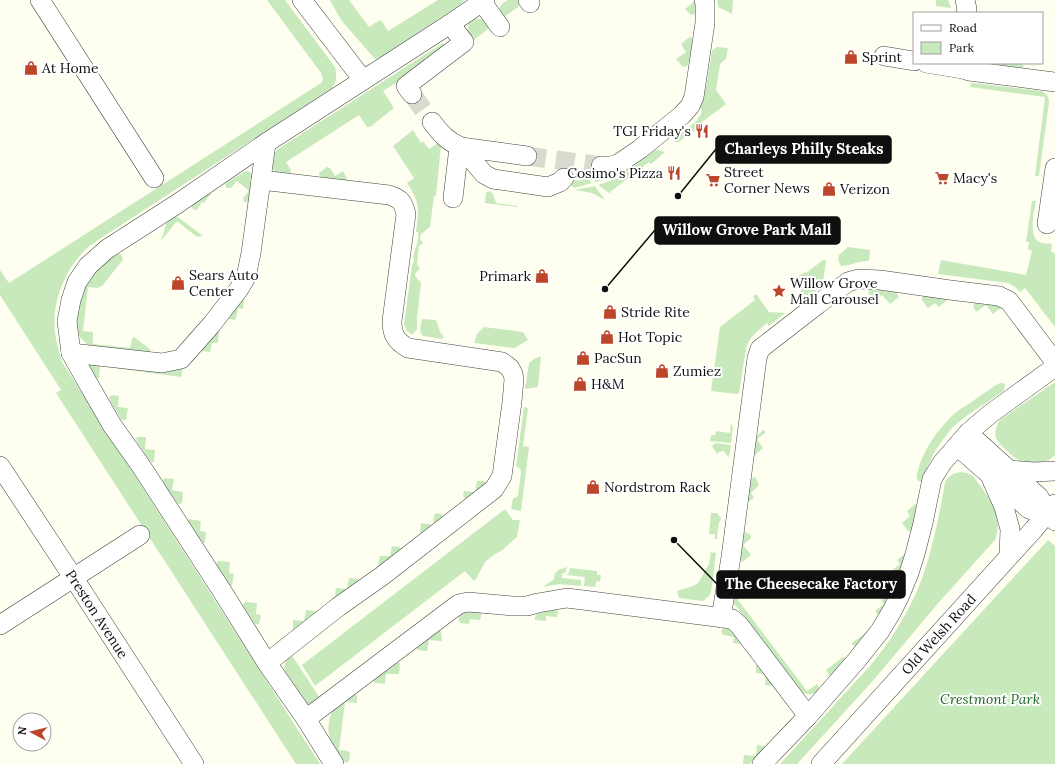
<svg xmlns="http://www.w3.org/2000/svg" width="1055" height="764" font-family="Lora,serif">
<rect width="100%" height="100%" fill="#fefff1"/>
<g fill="#c8e9bb">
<path d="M267,0H285L335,67C337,74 337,82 332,88L98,240C94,243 89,246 86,249C64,271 52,302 55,332C56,342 59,352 62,362L320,764H296L56,393L61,390L0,295V270L9,283L321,83L323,80L321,73Z"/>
<polygon points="330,0 349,0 369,27 380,20 383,23 388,31 438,0 464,0 461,4 381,57 375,59 341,20"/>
<path d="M508,0H518L519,5L518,7L504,17L499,11C500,6 502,3 508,0Z"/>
<polygon points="693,0 695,0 696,10 695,14 691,15 685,9 694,2"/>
<polygon points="717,0 733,0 732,14 718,7"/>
<polygon points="936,0 948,0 951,8 936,6"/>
<polygon points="475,19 483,19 490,27 474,40 472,40 467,32 469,23"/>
<path d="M691,36C695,45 690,56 688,65L684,67L681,65L676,59L686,52L681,44Z"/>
<path d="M443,43L445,46L405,77L383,91L394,108L370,127H367L359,115L286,162L291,170L290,174L278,175C269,166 269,158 278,149Z"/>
<path d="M717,47L728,48L726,59L720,64L716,90L726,104L694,128L695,130L677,143L675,140V138L698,120L697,119C701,115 703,113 700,107L706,87L712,51L714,49Z"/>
<polygon points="995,63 1008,63 1008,64 1010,63 1021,63 1024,67 1022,68 998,65"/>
<path d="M972,83L1041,91C1046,93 1049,96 1049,102L1039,176H1035L1045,97L970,87L971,84Z"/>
<path d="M413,130L421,143L423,141L429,149L441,141V145L436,196H434L430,227L421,234L420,239L423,243L419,246L417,264L420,269L416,272L415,276L421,283L417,318V329L413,334C407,334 406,329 404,324L412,266L414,261C411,254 420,243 418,232H416C419,208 420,203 407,183L414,178L393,146Z"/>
<polygon points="655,150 658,150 665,152 651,164 649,162 609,193 598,185 619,178"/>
<polygon points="327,167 330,168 335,176 343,171 348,181 320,178 319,173"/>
<polygon points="248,171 252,174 254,179 249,203 244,202 243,198 249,191 237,181 231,188 227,188 225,185 226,183 244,172"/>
<polygon points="593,172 615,175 615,177 596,182 589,174"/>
<polygon points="586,177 592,183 574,188 566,179 581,181"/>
<polygon points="595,186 605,200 592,193 575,190"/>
<polygon points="490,191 493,194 496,203 518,206 516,207 485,203 486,193"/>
<polygon points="209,194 211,194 204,203 202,202 197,210 195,210 192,208 192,205 193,204"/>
<path d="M1032,201H1036C1034,212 1028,235 1039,242C1042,244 1048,243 1052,244L1051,252L1055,253V327L1025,288L1020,292L1015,287L1008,283L938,274L941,260L1026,275L1032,251L1028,249L1029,242H1026Z"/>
<polygon points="175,216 179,218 203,236 197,237 178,222 176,222 161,241 167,221"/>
<path d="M848,247L870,250L869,260L868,261C858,261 850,266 841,266C838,262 838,259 839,255Z"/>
<polygon points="117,254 121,254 123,259 122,261 102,286 97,288 88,287 83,331 93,332 93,344 130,348 132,339 134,337 150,349 150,353 88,345 78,335 76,325 77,311 85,286 93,275 110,257"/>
<polygon points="823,260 826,260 823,283 820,288 809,295 801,294 802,285 799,281 799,276 805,272 806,273"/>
<polygon points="872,289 896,292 899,297 890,304 882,295 874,301 868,293 869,291"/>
<path d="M756,294L769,312L785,313L769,326L767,323C758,331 749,337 746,349L739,393L737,394L711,391L720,327L755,300L753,296Z"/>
<polygon points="924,296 947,299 947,300 939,307 935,303 928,308 927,307 922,300 922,297"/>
<polygon points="242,298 244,300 243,309 238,308 236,318 235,320 228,319 226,317"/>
<polygon points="977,302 1001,306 1002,307 993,314 986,305 976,312 973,306 974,304"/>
<path d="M422,319L436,320L441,334L443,335V339L423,336C418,331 421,325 422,319Z"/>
<polygon points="484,327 523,332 528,340 515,348 474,343 477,334"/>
<polygon points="216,332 219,333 218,343 212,343 210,352 202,351 201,349"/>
<polygon points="541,356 538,387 525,389 529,363 534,359"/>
<polygon points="89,363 164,372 183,367 181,377 100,366 99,378 96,378 88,365"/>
<path d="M1055,382V455C1050,460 1045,462 1037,462V467C1034,466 1031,466 1028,465C1020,463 999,446 996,438C994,432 997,425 1000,420Z"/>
<path d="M1000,383H1003L1005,385L1004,390L1002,392C986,403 969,413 954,426C947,433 941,443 935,451C932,457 928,464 926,471C925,475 925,479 922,482C917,481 916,479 917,474C922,451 937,430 954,414C961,408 970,404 977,398C985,393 992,387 1000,383Z"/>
<polygon points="112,395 119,396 118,407 128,408 126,420 123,420 121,419 111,402 109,397"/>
<path d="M524,407L528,408L523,446L529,447L521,511L511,509L513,498L517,497L518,495L521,472C521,469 519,467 516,466Z"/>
<polygon points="731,423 733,427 731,443 710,441 711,435 715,435 716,431 730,433"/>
<polygon points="763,430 765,431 765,433 757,439 763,448 755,455 754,454 756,437"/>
<polygon points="137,437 146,437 145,449 155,450 154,462 152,462 149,460 136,440"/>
<polygon points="716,443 731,445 729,457 728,457 724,451 719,452 717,454 712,446"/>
<path d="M961,472L967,473L973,476L1001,514L996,517C999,525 998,532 995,540L940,601L871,683L797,764H780L870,666C889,643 905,618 917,591C931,558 939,517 945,482C950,475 954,473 961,472Z"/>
<polygon points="754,477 756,478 759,485 751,493 754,498 747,503 751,479"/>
<polygon points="164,478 174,479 172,490 183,492 182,503 180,504 178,504 163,483 163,481"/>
<polygon points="477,481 483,481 486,483 486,485 466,499 463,496 464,491 475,492"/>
<polygon points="915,504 917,505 912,529 911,531 908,531 902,523 910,516 907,511"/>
<polygon points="505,509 513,520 520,520 517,537 501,551 495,554 485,562 476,579 474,581 465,571 315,686 302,665"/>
<polygon points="436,513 441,514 443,516 443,518 422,535 420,532 421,523 433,525 434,515"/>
<polygon points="711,513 717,513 721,518 720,522 719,522 717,537 718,539 715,539 715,534 709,534"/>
<polygon points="189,519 201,521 200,531 206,532 205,543 203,543 201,542 189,523 188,520"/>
<polygon points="744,532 748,533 751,536 751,538 743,545 751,555 742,562 739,558 742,534"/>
<polygon points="1048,540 1055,546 1055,764 842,764"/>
<polygon points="392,546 400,547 401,550 381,566 379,566 378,564 380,556 390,556"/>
<polygon points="711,552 716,553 711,592 709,596 703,601 679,598 677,591 693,586 698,583 709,564"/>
<polygon points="905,554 899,576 896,577 891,571 900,564 897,560"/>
<polygon points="218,561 230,562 229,573 234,574 232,585 231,586 229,585 216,565 217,562"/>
<polygon points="567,567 565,573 562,574 562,578 581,580 581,586 559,584 543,587 554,579 555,573 557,572 558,570"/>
<polygon points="570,568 597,571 597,575 601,575 600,581 596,582 595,587 584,586 585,577 566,575 569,573"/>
<polygon points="349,578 358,579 359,582 336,597 335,595 336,588 347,589"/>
<path d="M739,583H742L746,586V593L738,600L807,691L817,684L820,689C814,695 807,696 800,691L736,606L734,604L736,586Z"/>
<polygon points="889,593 890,594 880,614 877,614 875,611 884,604 881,600"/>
<polygon points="246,602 257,603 256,614 261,615 259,624 255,624 244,607 243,604"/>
<polygon points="553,609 557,610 558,612 557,617 546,616 546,621 535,620 535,618 537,614"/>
<polygon points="306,610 315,611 317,614 293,630 293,620 304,621"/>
<path d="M470,611L482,612L480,620L470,619L469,624L460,623C456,614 463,612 470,611Z"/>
<polygon points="723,628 731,629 741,644 733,643 734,637 723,635 721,632"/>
<polygon points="439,630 441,631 442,641 429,640 427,651 417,650 417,645"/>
<polygon points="869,630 855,647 852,644 852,643"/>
<path d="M291,654L323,703C317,704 310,708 305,702L285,671C283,664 286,658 291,654Z"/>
<polygon points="843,657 844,657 846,660 831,676 830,676 826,670"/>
<polygon points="395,662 400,663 399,674 386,674 385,684 375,683 374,680 374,679"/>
<polygon points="758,664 761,665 776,684 775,686 765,685 766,674 756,673 756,666"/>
<path d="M354,693L357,696V703L345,702L339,750L348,751L350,753L349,761L346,763L343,761C334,747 326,738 329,721C330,715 332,711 336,707C341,702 348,698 354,693Z"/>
<polygon points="757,745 765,746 766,748 750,764 743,764 744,755 756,756"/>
</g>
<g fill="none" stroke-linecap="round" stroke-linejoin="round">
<g stroke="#dadbcf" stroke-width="19" stroke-dasharray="19 10" stroke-linecap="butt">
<polyline points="412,94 432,122"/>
<polyline points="527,156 601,166"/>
</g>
<defs>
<g id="minor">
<polyline points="40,0 154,178"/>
<polyline points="302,0 363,80"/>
<polyline points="528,0 530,3"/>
<polyline points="965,0 967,9 966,13"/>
<polyline points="482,2 500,27"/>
<polyline points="884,56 914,61"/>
<polyline points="926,63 963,69"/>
<polyline points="960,63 963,69 969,71 1055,82"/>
<polyline points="412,94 406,86 464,42 450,24"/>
<path d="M432,122C441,134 447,141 461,147L527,156"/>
<path d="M266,143L261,180L389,195C401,199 403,202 406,214L392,321C392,335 396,341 408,348L502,362L510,368L513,374L514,379L512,402L502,476L494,489L382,576L338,607L267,663"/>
<polyline points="461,147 484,174 493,179 548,187 560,182 564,178"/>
<polyline points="601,166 611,166 618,164 640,149 682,115 690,106 694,97 705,23 705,3 704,0"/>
<polyline points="453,198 459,147"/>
<polyline points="1047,224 1055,168"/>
<polyline points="71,353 162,363 181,359 212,324 239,289 246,277 251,253 261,180"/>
<polyline points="968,433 1039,497 1048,513 1055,521"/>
<polyline points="957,446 1029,509 1038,512 1048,513"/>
<path id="s1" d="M0,466L73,577L194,764"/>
<polyline points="1009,470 1034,472 1055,471"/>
<polyline points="992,480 1004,507 1010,529 1009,556"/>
<polyline points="721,618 731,557 757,358 760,349 818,304 848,282 851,281 859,279 880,280 950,290 999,296 1009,301 1055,362"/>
<polyline points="0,625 140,535"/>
<polyline points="306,719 452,609 459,604 468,602 512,606 527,606 538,603 567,598 732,619 739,625 808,716"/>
<polyline points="334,764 306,719 267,663 222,591 141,466 112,425 89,385 71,353 67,321 71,300 77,282 88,266 107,249 177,204 266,143 450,24 485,0"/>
<polyline points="762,764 808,716 856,661 880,631 892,611 900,595 909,573 915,554 923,523 932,479 942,463 968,433 990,414 1055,367"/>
<path id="s2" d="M821,764L1034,529L1055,504"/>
</g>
</defs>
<use href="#minor" stroke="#424242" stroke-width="20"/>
<use href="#minor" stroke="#fff" stroke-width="19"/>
</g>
<defs>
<symbol id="shop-bare" viewBox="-9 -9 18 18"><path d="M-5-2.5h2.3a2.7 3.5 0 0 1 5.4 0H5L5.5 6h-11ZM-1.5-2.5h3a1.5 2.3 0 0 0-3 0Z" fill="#bc452a" stroke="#fff" stroke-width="2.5" paint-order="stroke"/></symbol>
<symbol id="restaurant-bare" viewBox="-9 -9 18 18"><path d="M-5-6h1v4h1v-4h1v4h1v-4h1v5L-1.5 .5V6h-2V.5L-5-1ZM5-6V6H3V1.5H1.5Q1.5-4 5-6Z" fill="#bc452a" stroke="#fff" stroke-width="2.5" paint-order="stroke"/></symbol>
<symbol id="supermarket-bare" viewBox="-9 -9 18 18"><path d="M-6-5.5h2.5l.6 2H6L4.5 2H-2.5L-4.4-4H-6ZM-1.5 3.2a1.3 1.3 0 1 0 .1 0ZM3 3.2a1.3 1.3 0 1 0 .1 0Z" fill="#bc452a" stroke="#fff" stroke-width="2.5" paint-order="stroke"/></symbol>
<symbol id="sight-bare" viewBox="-9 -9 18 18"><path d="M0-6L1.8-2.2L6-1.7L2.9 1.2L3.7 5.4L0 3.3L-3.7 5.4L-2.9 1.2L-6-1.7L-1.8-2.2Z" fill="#bc452a" stroke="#fff" stroke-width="2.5" paint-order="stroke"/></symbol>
</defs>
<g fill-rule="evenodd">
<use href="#shop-bare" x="841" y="47" width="20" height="20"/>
<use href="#shop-bare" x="21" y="58" width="20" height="20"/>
<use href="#restaurant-bare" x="692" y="121" width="20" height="20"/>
<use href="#restaurant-bare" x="664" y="163" width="20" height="20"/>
<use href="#supermarket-bare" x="932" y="168" width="20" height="20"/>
<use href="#supermarket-bare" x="703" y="170" width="20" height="20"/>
<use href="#shop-bare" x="819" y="179" width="20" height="20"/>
<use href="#shop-bare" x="532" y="266" width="20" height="20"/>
<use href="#shop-bare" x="168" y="273" width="20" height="20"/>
<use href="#sight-bare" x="769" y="281" width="20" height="20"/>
<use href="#shop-bare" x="600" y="302" width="20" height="20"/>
<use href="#shop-bare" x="597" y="327" width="20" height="20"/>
<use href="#shop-bare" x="573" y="348" width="20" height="20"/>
<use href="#shop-bare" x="652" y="361" width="20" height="20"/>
<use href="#shop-bare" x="570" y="374" width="20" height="20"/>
<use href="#shop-bare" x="583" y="477" width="20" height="20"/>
</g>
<g text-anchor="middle" stroke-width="4" stroke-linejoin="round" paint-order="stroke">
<g font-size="14" fill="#0f0f0f" stroke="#fff" text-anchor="start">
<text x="862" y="62">Sprint</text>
<text x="42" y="73">At Home</text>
<text x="691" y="136" text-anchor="end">TGI Friday's</text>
<text x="724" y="177">Street<tspan x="724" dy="16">Corner News</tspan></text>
<text x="663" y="178" text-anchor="end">Cosimo's Pizza</text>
<text x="953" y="183">Macy's</text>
<text x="840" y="194">Verizon</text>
<text x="189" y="280">Sears Auto<tspan x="189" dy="16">Center</tspan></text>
<text x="531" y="281" text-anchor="end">Primark</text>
<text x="790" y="288">Willow Grove<tspan x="790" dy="16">Mall Carousel</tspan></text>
<text x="621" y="317">Stride Rite</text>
<text x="618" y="342">Hot Topic</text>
<text x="594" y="363">PacSun</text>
<text x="673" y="376">Zumiez</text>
<text x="591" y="389">H&amp;M</text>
<text x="604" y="492">Nordstrom Rack</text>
</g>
<g font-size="14" fill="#0f0f0f" stroke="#fff">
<text dy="5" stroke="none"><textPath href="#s1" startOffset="177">Preston Avenue</textPath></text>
<text dy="5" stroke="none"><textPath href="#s2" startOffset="175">Old Welsh Road</textPath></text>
</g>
<g font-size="14" font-style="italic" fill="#206522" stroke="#fff">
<text x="990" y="704">Crestmont Park</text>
</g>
</g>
<path fill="none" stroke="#0f0f0f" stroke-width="1.5" d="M678 196L716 149M605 289L655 230M674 540L717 584"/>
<g fill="#0f0f0f" stroke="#fff" stroke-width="1.5">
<circle cx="678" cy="196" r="4"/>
<circle cx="605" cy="289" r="4"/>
<circle cx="674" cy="540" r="4"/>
</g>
<g fill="#0f0f0f" stroke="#0f0f0f" stroke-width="1.5">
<rect x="716" y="136" width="175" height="27" rx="4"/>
<rect x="655" y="217" width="185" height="27" rx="4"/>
<rect x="717" y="571" width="188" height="27" rx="4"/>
</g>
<g font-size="15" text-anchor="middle" font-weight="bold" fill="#fff">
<text x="804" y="154">Charleys Philly Steaks</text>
<text x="747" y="235">Willow Grove Park Mall</text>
<text x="811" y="589">The Cheesecake Factory</text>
</g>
<rect x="913" y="12" width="130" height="52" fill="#ffffff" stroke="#9f9f9f"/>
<rect x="921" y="25" width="20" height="6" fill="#ffffff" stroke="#9f9f9f"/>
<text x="949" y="32" font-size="12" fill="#0f0f0f">Road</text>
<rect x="921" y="42" width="20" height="12" fill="#c8e9bb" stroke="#9f9f9f"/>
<text x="949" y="52" font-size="12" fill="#0f0f0f">Park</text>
<g transform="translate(32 732) rotate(277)"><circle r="19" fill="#ffffff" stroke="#9f9f9f"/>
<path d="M0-3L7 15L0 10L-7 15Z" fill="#bc452a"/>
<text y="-6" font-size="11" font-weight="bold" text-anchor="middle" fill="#0f0f0f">N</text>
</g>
</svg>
